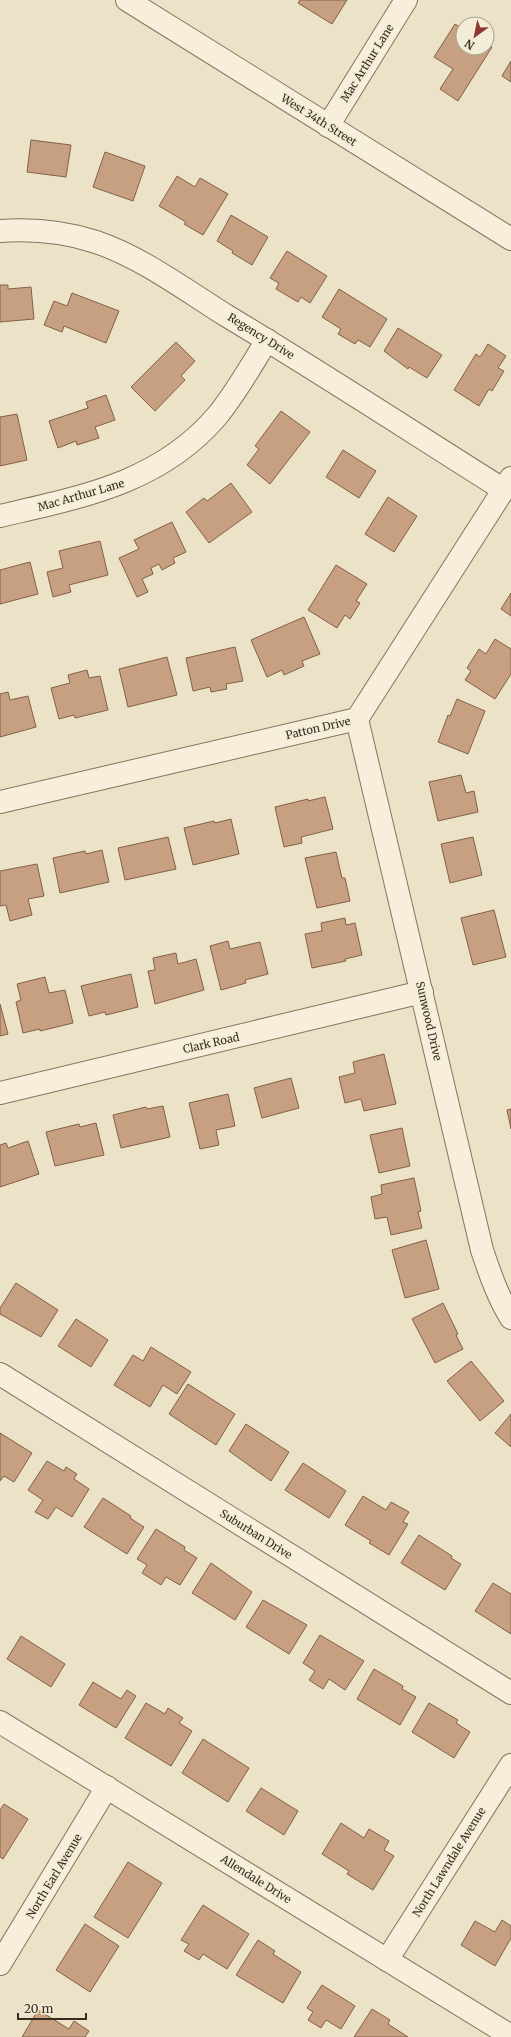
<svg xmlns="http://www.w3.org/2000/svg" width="511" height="2037" font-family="Merriweather,serif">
<rect width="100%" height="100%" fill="#ebe2c8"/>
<g fill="#c6a081" stroke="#836046">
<polygon points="300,0 347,0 332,24 298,3"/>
<polygon points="455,24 463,29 463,48 487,48 487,44 492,47 458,101 440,89 453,69 434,57"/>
<polygon points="511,61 511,82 502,76"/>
<polygon points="31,140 71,145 66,177 27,172"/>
<polygon points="105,152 145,166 133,201 93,187"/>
<polygon points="177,176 195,187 200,178 228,194 203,235 184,224 186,222 159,206"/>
<polygon points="231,215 268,237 252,265 232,253 233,251 217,241"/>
<polygon points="287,251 327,276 310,303 301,297 298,302 276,289 279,283 270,278"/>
<polygon points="0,285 8,285 8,289 31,287 34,319 0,322"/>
<polygon points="339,289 387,319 370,347 358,340 355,344 338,334 341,329 322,317"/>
<polygon points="72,293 119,311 106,343 64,326 62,332 44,325 54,301 67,306"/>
<polygon points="398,328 442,355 427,378 409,367 408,369 384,351"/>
<polygon points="176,342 195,361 181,376 185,380 155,411 131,387"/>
<polygon points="488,344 506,356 498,368 504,371 492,391 489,389 479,406 454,390 476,354 480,357"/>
<polygon points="106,395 115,420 95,427 99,438 77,445 76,441 58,448 49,421 88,408 86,402"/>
<polygon points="281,411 310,432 270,484 247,465 259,449 255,446"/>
<polygon points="17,414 27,460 0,466 0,417"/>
<polygon points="343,450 376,471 359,498 326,477"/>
<polygon points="231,483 252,512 209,543 186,512 204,498 207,501"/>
<polygon points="388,497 417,516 394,552 365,534"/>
<polygon points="172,522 186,552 173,558 175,563 162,570 159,564 151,568 153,574 142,579 148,592 137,597 119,558 139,549 134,540"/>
<polygon points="100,541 108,575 69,585 71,592 53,597 47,572 63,568 59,551"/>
<polygon points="30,562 38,594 0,604 0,570"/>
<polygon points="336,565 367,584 356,601 360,603 350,619 345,615 337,628 308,610"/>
<polygon points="511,593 511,616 501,609"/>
<polygon points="304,617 320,654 302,661 304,666 284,675 282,670 267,677 251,640"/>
<polygon points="495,639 511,649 511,674 495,699 465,680 471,671 467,668 479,649 486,654"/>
<polygon points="235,647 243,681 226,684 227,689 211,692 210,687 193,691 186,658"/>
<polygon points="167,657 177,695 128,707 119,669"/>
<polygon points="87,670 89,678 100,676 108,710 75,718 74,715 59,719 51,688 70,683 68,675"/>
<polygon points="8,692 10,700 28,696 36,727 0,737 0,694"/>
<polygon points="457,699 485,711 468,754 438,742 448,715 450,716"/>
<polygon points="461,775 466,793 474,791 478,812 438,821 429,782"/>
<polygon points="325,797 333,829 301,837 302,843 284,847 275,807 308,799 308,801"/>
<polygon points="231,819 239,854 193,865 184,828 214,821 215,823"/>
<polygon points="168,837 176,869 125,880 118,848"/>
<polygon points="473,837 482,875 450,883 441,844"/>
<polygon points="102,850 109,882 60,893 53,858 85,851 86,854"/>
<polygon points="336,852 342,878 345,878 350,901 317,908 305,858"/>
<polygon points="37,864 44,896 28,899 32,915 10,921 6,905 0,906 0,871"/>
<polygon points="494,910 506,957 473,965 461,918"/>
<polygon points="345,918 346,925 355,923 362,955 345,959 346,961 312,968 305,934 322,931 321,923"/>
<polygon points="228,941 230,949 260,942 268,974 245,980 246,983 221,990 210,946"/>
<polygon points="176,953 178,964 196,959 204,990 155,1004 148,971 155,970 153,958"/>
<polygon points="131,974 138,1007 106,1015 105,1012 89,1016 81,986"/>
<polygon points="45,977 49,993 65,990 73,1023 40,1031 40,1029 23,1033 16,1002 21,1000 17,984"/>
<polygon points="0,1004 8,1034 0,1036"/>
<polygon points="384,1054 396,1104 364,1111 361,1099 345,1103 339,1077 355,1073 353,1062"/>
<polygon points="291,1078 299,1108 262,1118 254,1088"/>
<polygon points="228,1094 235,1126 216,1130 219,1145 200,1149 189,1103"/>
<polygon points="163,1106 170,1137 121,1148 113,1115 146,1107 147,1109"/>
<polygon points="511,1109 511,1129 507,1110"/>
<polygon points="96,1123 104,1155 55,1166 46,1132 79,1124 80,1127"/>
<polygon points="402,1128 410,1166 379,1173 370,1135"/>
<polygon points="28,1141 39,1174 0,1187 0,1145 6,1143 8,1148"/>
<polygon points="414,1178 421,1211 418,1212 422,1228 391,1235 387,1217 375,1219 371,1197 382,1194 381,1185"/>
<polygon points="426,1240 439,1289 405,1298 392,1250"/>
<polygon points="16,1283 58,1310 41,1337 0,1314 0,1308"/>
<polygon points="443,1303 458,1334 456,1335 463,1349 435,1363 412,1319"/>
<polygon points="76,1319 108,1340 91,1367 58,1346"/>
<polygon points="151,1347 191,1372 177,1394 163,1385 150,1407 114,1385 133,1355 143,1361"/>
<polygon points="471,1361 504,1401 480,1421 447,1381"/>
<polygon points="188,1384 235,1414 216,1445 169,1414"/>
<polygon points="511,1414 511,1447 495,1433"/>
<polygon points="246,1424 289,1452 271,1481 229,1451"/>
<polygon points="0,1433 32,1453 14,1482 4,1476 0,1481"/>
<polygon points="47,1461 64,1471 66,1467 77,1474 74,1479 89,1489 72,1517 56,1507 48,1519 35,1512 43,1500 28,1490"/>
<polygon points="303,1463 346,1491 329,1518 285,1490"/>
<polygon points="363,1496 386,1510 391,1502 409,1512 403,1522 408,1524 389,1555 369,1543 371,1541 345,1525"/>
<polygon points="103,1498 131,1516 130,1518 144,1527 127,1554 84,1527"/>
<polygon points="156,1529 185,1547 184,1550 197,1558 180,1585 166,1577 161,1585 142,1573 147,1565 137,1559"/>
<polygon points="419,1535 452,1556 451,1558 461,1564 445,1590 401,1563"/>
<polygon points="211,1563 252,1592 235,1620 192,1593"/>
<polygon points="493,1583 511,1594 511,1634 475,1611"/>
<polygon points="263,1600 307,1625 289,1654 246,1627"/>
<polygon points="320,1635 364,1661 345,1690 329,1679 323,1689 309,1680 315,1671 303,1663"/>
<polygon points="21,1636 65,1664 51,1687 7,1659"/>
<polygon points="374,1669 403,1686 402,1689 416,1697 400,1725 357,1699"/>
<polygon points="93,1682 121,1699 127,1690 136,1696 116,1728 79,1705"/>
<polygon points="146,1703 165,1714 168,1708 183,1718 179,1723 192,1731 171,1766 125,1738"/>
<polygon points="429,1703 458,1720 456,1723 470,1732 454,1758 412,1732"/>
<polygon points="203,1739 249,1768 228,1802 182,1773"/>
<polygon points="261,1788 298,1811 284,1835 246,1811"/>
<polygon points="4,1804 28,1819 3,1859 0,1857 0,1810"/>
<polygon points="341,1823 364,1838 369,1829 389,1841 384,1850 394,1856 373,1890 347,1874 349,1871 322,1854"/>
<polygon points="128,1862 162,1883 128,1938 94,1917"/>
<polygon points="203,1905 249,1934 227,1969 203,1954 199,1960 184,1951 189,1944 181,1940"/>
<polygon points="502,1920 511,1926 511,1938 495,1966 461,1945 475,1921 495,1932"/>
<polygon points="85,1924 119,1946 90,1992 56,1970"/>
<polygon points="258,1940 275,1951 273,1954 301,1972 283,2003 236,1975"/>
<polygon points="322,1985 355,2006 341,2029 326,2020 321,2028 308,2020 313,2012 307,2008"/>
<polygon points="372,2009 390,2020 388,2024 408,2037 354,2037"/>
<polygon points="38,2010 69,2029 74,2021 89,2031 85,2037 22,2037"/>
</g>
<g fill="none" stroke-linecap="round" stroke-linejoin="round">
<defs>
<g id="minor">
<polyline points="127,0 511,239"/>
<polyline points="328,126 406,0"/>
<path d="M0,231C31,229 66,232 96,242C143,258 185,290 227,316C320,372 412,432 504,490"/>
<path d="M0,516C81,497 160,483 217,416C236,393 251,366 267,340"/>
<path d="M357,719L482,1250C490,1274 498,1297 511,1318"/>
<polyline points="0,802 357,719 511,478"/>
<polyline points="0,1093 422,992"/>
<polyline points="0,1374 511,1693"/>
<polyline points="0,1722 511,2036"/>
<polyline points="387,1960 511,1765"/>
<polyline points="0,1964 107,1787"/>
</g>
</defs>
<use href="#minor" stroke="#86745e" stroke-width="24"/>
<use href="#minor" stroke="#f7efdb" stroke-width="22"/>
</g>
<g text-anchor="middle" stroke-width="3.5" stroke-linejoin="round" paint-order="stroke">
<g font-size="11" fill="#382c21" stroke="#f3ecd7">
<text transform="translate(367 63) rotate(-58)" y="4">Mac Arthur Lane</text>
<text transform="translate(319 120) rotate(32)" y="4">West 34th Street</text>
<text transform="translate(261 336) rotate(32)" y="4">Regency Drive</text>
<text transform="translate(81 495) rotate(-16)" y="4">Mac Arthur Lane</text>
<text transform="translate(318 728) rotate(-13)" y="4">Patton Drive</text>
<text transform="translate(429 1021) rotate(77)" y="4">Sunwood Drive</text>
<text transform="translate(211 1043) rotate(-13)" y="4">Clark Road</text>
<text transform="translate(256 1534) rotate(32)" y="4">Suburban Drive</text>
<text transform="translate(449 1862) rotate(-58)" y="4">North Lawndale Avenue</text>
<text transform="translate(54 1876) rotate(-59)" y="4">North Earl Avenue</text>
<text transform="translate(256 1879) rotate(32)" y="4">Allendale Drive</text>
</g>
</g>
<g transform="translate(475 36) rotate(213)"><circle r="19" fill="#f3ecd7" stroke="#a89f8e"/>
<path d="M0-3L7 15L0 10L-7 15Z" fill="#913533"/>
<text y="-6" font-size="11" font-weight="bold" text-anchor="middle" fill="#382c21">N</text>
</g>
<path d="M18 2013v6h68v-6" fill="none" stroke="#382c21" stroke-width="2"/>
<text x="24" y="2013" font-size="12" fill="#382c21" stroke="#f3ecd7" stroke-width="3" paint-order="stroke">20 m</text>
</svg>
